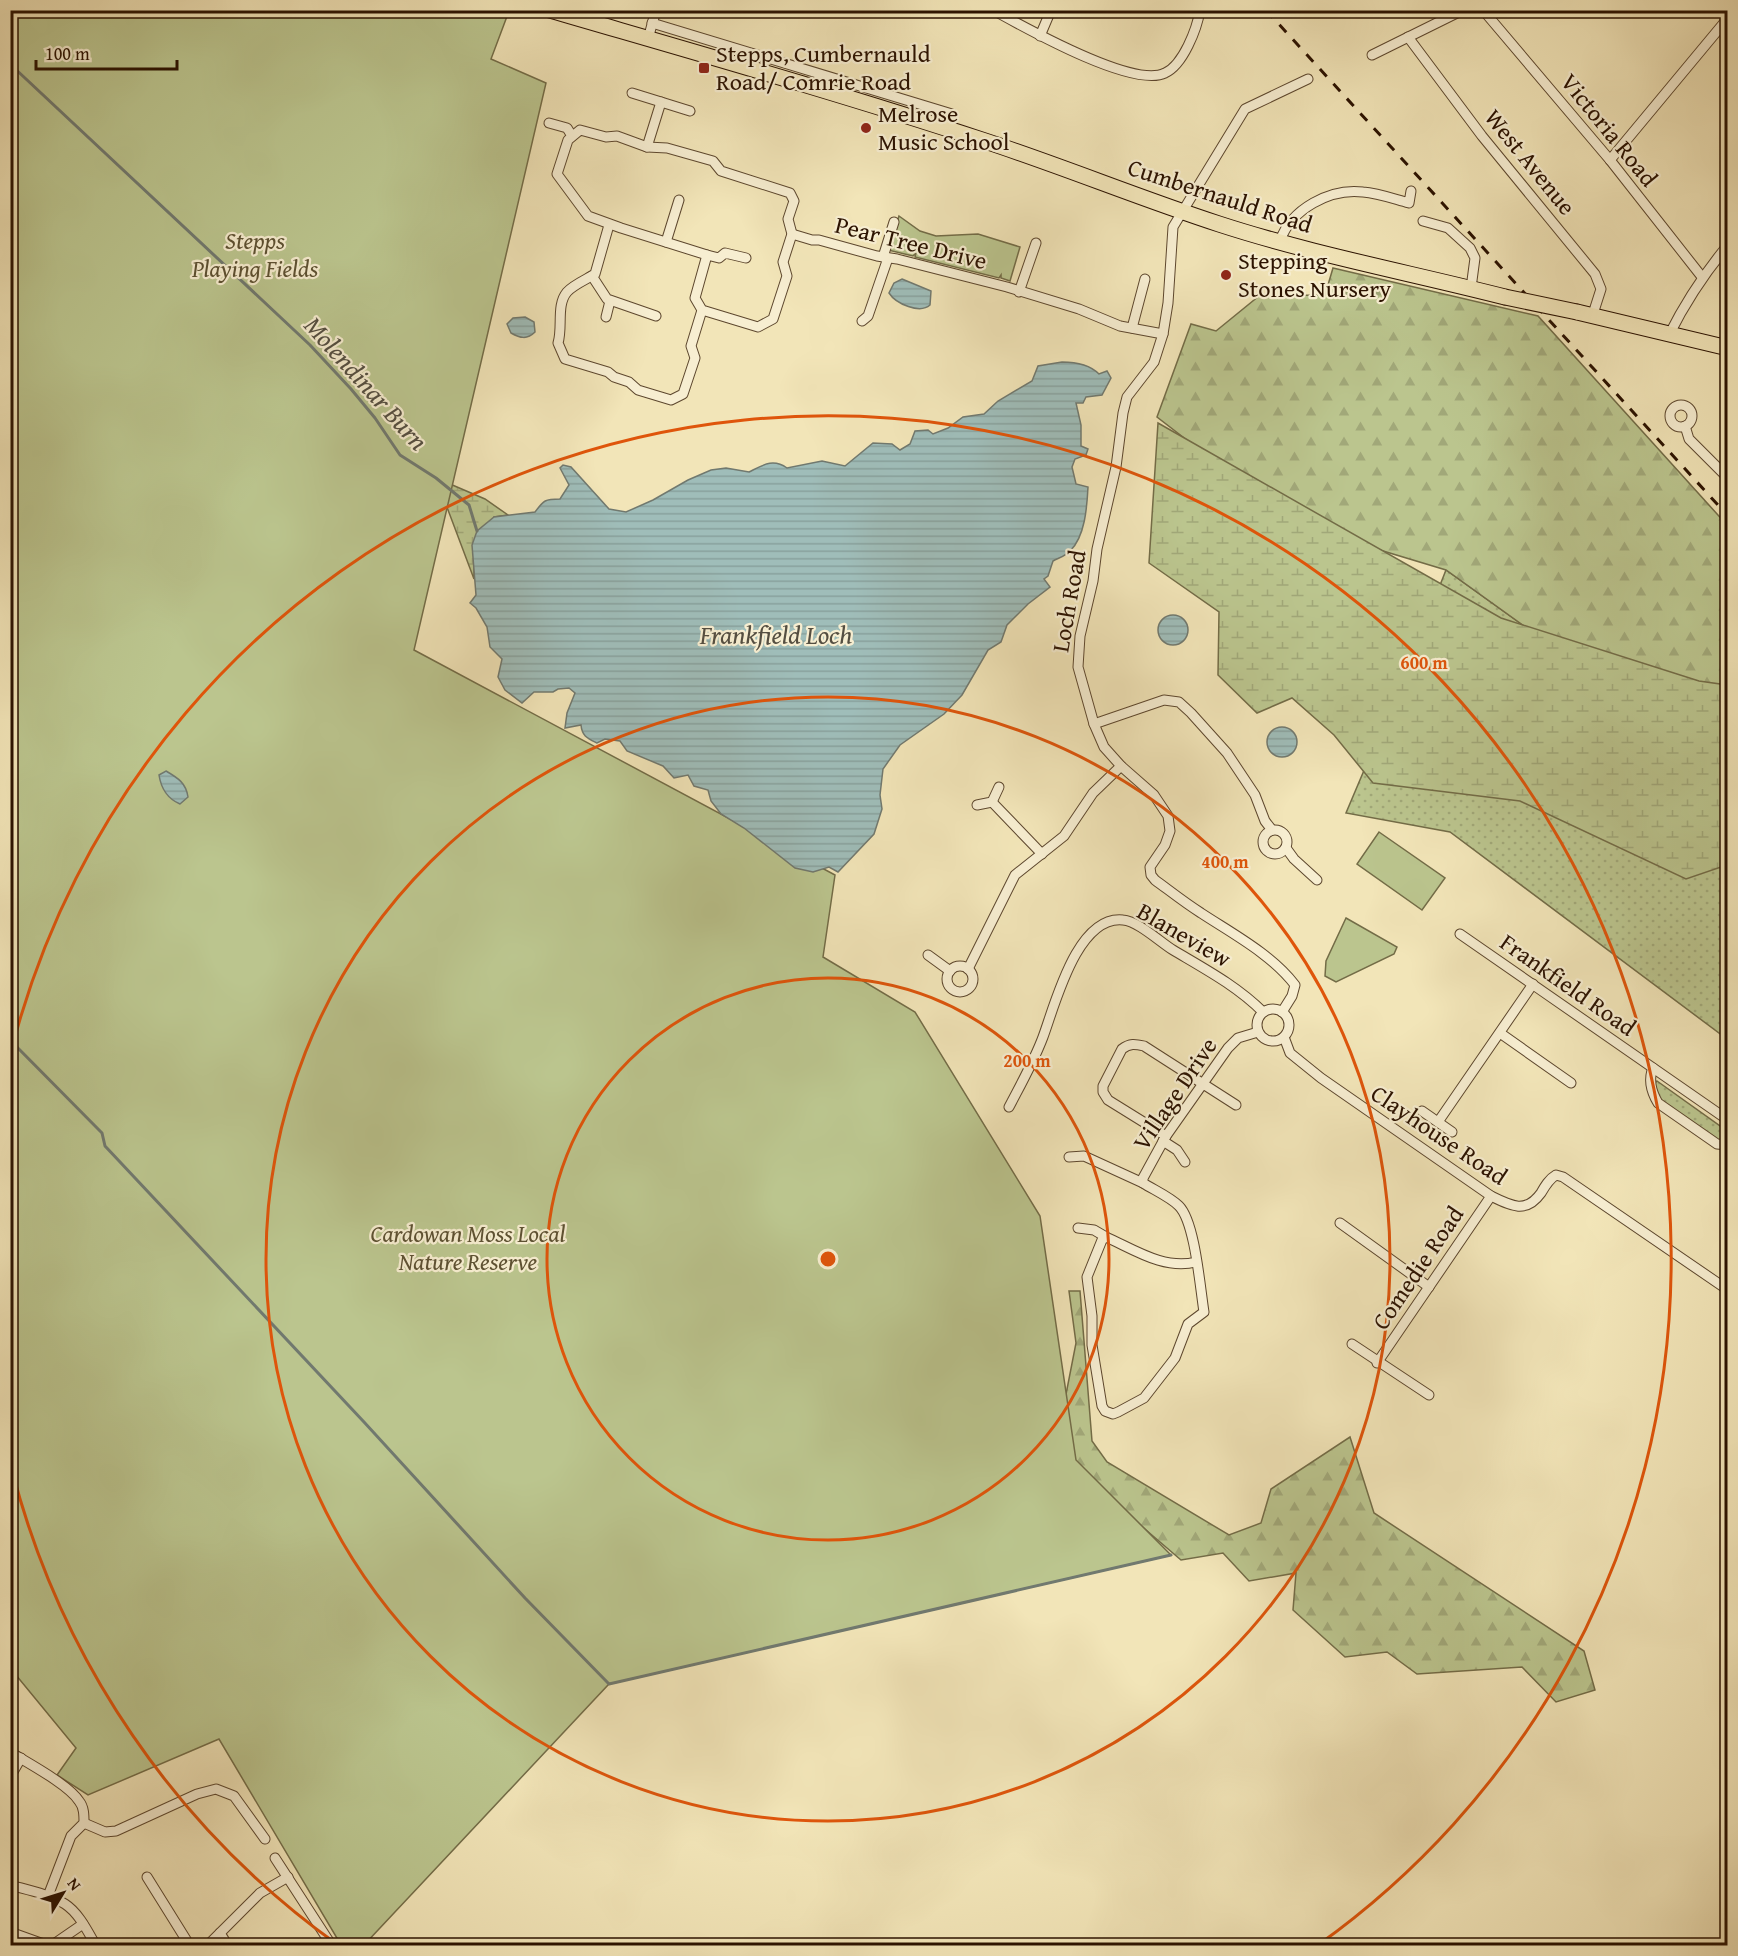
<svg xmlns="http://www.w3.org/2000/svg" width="1738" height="1956" font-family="'Gentium Book Plus',serif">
<defs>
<pattern id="grass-dots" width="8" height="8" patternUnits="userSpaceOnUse" patternTransform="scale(1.5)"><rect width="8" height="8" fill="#bbc58e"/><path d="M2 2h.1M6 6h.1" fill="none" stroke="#a1a879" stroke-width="1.8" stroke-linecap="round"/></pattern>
<pattern id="forest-firs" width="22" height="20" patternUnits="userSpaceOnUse" patternTransform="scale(1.5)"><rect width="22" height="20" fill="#bbc58e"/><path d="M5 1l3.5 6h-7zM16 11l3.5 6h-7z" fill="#a1a879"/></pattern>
<pattern id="wetland-marsh" width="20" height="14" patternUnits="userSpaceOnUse" patternTransform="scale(1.5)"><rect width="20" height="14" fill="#bbc58e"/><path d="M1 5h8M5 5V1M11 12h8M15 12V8" fill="none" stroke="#a1a879"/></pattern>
<pattern id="water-rules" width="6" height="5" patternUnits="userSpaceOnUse" patternTransform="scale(1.5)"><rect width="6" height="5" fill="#9fbdb9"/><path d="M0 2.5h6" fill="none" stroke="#89a19d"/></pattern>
</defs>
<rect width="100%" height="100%" fill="#f2e5b8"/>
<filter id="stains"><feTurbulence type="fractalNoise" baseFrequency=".00333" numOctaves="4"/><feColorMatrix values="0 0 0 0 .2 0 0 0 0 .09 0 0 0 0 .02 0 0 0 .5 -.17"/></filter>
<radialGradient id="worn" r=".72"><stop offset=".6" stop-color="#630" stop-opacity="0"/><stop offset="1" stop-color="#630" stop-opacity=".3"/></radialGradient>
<g fill="url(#grass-dots)" stroke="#736c47" stroke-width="1.5">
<polygon points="1446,570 1584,669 1727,711 1727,1039 1450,832 1346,813 1409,664"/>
<polygon points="1657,1081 1727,1131 1727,1141 1721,1142 1659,1101 1654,1084"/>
</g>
<g fill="url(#forest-firs)" stroke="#736c47" stroke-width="1.5">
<polygon points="1333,268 1538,316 1727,525 1727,711 1584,669 1446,570 1297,525 1157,417 1191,324 1216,331 1259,296 1325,295"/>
<polygon points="1069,1291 1080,1291 1092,1441 1107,1462 1229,1535 1261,1523 1271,1489 1350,1437 1374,1513 1584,1651 1595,1690 1556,1702 1522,1667 1417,1674 1387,1652 1345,1657 1293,1610 1296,1573 1249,1581 1223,1553 1181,1560 1077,1471 1061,1420 1076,1343"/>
</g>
<g fill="url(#wetland-marsh)" stroke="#736c47" stroke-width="1.5">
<polygon points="1158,423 1501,618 1699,681 1727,685 1727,865 1686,879 1520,801 1373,783 1334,735 1292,698 1257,713 1218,675 1219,612 1149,563"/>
<polygon points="436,478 485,499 508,515 494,517 474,569 474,579"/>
</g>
<g fill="#bbc58e" stroke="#736c47" stroke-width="1.5">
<polygon points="10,11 509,11 491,59 546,83 414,650 835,875 823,957 915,1012 1040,1216 1076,1460 1171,1555 609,1684 364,1945 341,1945 219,1739 88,1795 57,1775 76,1748 11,1669"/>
<polygon points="899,216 920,231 936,236 978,234 1020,247 1010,281 1001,278 1001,275 999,278 915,257 916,253 913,256 888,250"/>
<polygon points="1379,832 1445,878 1422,910 1357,864"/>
<polygon points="1346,918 1397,947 1394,954 1336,982 1325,976 1326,961"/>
</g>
<g fill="url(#water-rules)" stroke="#71796f" stroke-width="1.5">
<path d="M902,279L931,291L930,305C920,314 896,304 889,293L894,283Z"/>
<path d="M525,317L534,322L535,332C527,340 520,338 511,333L507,324L513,318Z"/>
<path d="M1062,362C1076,362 1089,364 1099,374L1107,371L1111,378L1102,395L1086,397L1083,403H1076L1081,425V446L1088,449L1086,455L1075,459L1072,467L1076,484L1088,487C1087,507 1085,537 1070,551C1066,556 1058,558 1053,561L1048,576L1044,579L1050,587L1028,604L1007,625L1001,642L988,650L962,695L944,714L900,745L883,769L880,795L882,809L874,834L838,872L829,867L813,872L795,868L744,828L721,814L711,801L708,790L694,786L688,775L674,778L663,766L627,751L620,741L605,739L597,743C587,738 582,736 581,725L565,728L567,713L575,693L569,688L558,689L553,692H534L522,703L505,690L498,677L502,659L490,647L487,627L476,608L470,603L476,595L472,545L477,531L494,517L535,512C544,500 545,499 560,499L569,485L560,468L563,465L571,467L609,509L626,512L653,500L688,480L711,470L726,468L749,472C763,465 773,458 787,468L822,461L845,466L873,443L892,444L900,450L910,444L915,431L928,430L933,434L948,428L963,417L984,414L998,401L1032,381L1038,366Z"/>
<circle cx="1173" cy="630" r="15"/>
<circle cx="1282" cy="742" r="15"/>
<path d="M166,771C178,778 186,783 188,797L180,804C168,799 161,788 159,775Z"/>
</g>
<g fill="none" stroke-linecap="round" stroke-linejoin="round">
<g stroke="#71796f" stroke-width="3">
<polyline points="10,64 310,345 351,389 375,418 400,455 436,478 469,505 477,531"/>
<polyline points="10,1040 102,1133 105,1146 364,1422 525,1598 609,1684 1171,1555"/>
</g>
<defs>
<g id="minor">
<path d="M993,10C1024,27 1133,89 1165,73C1183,65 1197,29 1200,10"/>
<polyline points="1483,10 1610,160 1702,277"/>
<polyline points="652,23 952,114 948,129"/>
<polyline points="1040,36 1051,10"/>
<polyline points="1408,37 1482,136 1595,274 1601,289 1592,317"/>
<polyline points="648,39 656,10"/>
<polyline points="1372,55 1463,10"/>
<polyline points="632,93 690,111"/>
<polyline points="549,123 567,128 572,136"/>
<polygon points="580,130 606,137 617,136 647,147 667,148 713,161 721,171 790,193 794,201 788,219 792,234 783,262 787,276 773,319 758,327 702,310 695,298 707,255 621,228 588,216 557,174 568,140"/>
<polyline points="647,147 661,102"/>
<polyline points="1610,160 1728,18"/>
<polyline points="1423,221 1448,228 1470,248 1475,258 1471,288"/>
<path d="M609,225L595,274C587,279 573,285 567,292C556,305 563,327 558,343L565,359L608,372L614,377L629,382L638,390L671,400L683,394L695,358L691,346L702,310"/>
<polyline points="792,234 812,240 819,240 877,256 897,259 1007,287 1079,309 1120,326 1163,334"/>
<path d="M1280,241C1291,209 1330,188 1363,192C1378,193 1394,199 1409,203L1411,191"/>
<polyline points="666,242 679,200"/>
<polyline points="707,255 719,258 725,253 746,258"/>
<polyline points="883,257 894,222"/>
<polyline points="592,276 607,299 656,316"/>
<polyline points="1019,292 1036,243"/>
<polyline points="606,317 610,301"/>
<polyline points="862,321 868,316 888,258"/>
<polyline points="1132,328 1145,279"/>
<path d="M1669,335C1686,301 1703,275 1728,245"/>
<circle cx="1681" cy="416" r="11"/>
<polyline points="1685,426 1689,439 1728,478"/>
<polyline points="1094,724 1164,700 1179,702 1191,713 1227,753 1255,795 1265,821 1272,830"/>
<polyline points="992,802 1042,854"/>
<polyline points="977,805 992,802 999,787"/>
<circle cx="1275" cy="842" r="12"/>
<polyline points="1286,848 1294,859 1317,880"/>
<polyline points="1460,934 1728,1120"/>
<polyline points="928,955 950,971"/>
<circle cx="960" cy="979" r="13"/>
<polyline points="968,969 1015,875 1064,836 1093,793 1121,766"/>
<circle cx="1273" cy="1025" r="16"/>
<path d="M1282,1012L1292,996L1295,985C1271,954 1233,934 1201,913C1185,903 1170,891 1155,880L1151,875L1150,867L1165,845L1170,831L1168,816L1154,795L1121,766L1104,747L1094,724L1078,667L1080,636L1093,581L1097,549L1116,467L1123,413L1127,397L1154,362L1163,334L1168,303L1173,227L1245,109L1308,79"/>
<polyline points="1500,1033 1571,1083"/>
<path d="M1284,1037L1290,1053L1321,1078L1491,1196C1511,1206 1526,1214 1541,1193C1545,1186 1549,1179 1556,1175L1563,1177L1728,1290"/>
<path d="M1653,1068C1648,1080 1652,1093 1658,1103L1717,1144L1728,1145"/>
<path d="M1009,1107C1021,1084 1034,1061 1043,1037C1055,1005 1077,915 1123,920C1138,921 1160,942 1173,950C1205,969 1237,986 1263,1012"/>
<polyline points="1422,1111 1452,1132"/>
<polyline points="1438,1122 1533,984"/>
<path d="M1166,1136L1108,1100L1103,1092V1086L1122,1049C1130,1043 1135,1044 1144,1046L1236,1105"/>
<polyline points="1163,1141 1177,1150 1185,1162"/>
<polyline points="1069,1157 1084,1156 1143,1183"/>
<polyline points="1340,1223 1429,1287"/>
<polyline points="1078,1228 1094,1230 1106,1237"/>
<path d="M1196,1262C1164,1270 1135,1250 1106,1237L1102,1240L1087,1277L1092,1316V1345L1102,1406L1105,1411L1113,1414L1118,1412L1144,1398L1175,1358L1188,1324L1204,1312C1200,1287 1195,1222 1179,1206C1170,1197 1154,1190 1143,1183V1178L1166,1136L1228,1048L1238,1038L1258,1032"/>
<polyline points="1352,1344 1429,1395"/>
<polyline points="1377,1363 1491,1196"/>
<path d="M10,1752C28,1763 69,1785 79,1801C84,1807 84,1815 84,1823L71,1836L48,1896"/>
<polyline points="10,1777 21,1758"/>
<polyline points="84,1823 105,1832 116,1831 197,1794 216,1789 234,1796 265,1839"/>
<polyline points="275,1858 332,1946"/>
<polyline points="147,1877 190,1946"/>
<path d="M10,1885C28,1890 49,1894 65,1904C79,1913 88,1932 96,1946"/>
<polyline points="10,1932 49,1946"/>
<polyline points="220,1933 228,1946"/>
<polyline points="51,1946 83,1924"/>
<polyline points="207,1946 260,1893 288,1877"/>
</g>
<g id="primary">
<path d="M550,10C694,52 839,93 982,140C1062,166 1139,198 1219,224C1311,254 1411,273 1505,297"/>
<polyline points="1577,312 1728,348"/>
</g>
</defs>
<use href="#minor" stroke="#5d472e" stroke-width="11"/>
<use href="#primary" stroke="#2b1200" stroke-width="17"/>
<use href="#minor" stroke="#f7eed1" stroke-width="9"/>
<use href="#primary" stroke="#f2e5b8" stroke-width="15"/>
<polyline stroke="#2b1200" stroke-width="3" stroke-dasharray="10 10" stroke-linecap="butt" points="1266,10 1728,516"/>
<defs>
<polyline id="primary-bridge" points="1505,297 1577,312"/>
</defs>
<use href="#primary-bridge" stroke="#2b1200" stroke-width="17" stroke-linecap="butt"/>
<use href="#primary-bridge" stroke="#f2e5b8" stroke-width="15"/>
</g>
<g fill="none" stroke="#df550b" stroke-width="3">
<circle cx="828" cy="1259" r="281"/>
<circle cx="828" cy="1259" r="562"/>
<path d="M338 1945A843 843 0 0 1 12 1470M12 1048A843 843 0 1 1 1318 1945"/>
</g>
<g fill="#8f2418" stroke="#f7eed1" stroke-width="2">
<rect x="698" y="62" width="12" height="12" rx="3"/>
<circle cx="866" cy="128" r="6"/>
<circle cx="1226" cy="275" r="6"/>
</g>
<g text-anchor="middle" stroke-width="4.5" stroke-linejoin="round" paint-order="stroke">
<g font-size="24" fill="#2b1200" stroke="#f7eed1" text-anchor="start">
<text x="716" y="62">Stepps, Cumbernauld<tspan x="716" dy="28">Road/ Comrie Road</tspan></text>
<text x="878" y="122">Melrose<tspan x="878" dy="28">Music School</tspan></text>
<text x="1238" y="269">Stepping<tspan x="1238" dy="28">Stones Nursery</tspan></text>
</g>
<g font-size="24" fill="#2b1200" stroke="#f7eed1">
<text transform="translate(1609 130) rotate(51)" y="8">Victoria Road</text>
<text transform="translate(1530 162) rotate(51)" y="8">West Avenue</text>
<text transform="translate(1220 196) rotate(18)" y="8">Cumbernauld Road</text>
<text transform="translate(911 243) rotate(14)" y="8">Pear Tree Drive</text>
<text transform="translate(1069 601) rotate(-80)" y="8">Loch Road</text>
<text transform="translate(1184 935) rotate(30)" y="8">Blaneview</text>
<text transform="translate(1568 985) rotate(35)" y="8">Frankfield Road</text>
<text transform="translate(1175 1094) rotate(-56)" y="8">Village Drive</text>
<text transform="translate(1439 1135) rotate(34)" y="8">Clayhouse Road</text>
<text transform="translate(1418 1268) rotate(-56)" y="8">Comedie Road</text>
</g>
<g font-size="24" font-style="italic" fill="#5d5132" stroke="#f7eed1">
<text x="255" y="249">Stepps<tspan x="255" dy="28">Playing Fields</tspan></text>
<text x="468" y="1242">Cardowan Moss Local<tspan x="468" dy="28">Nature Reserve</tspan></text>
</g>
<g font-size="26" font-style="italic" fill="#544e41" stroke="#f7eed1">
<text transform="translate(366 383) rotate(48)" y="9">Molendinar Burn</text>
<text x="776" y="644">Frankfield Loch</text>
</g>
</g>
<circle cx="828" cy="1259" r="9" fill="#df550b" stroke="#f7eed1" stroke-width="3"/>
<g font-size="18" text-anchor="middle" font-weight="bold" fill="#df550b" stroke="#f7eed1" stroke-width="4.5" stroke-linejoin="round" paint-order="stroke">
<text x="1424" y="669">600 m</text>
<text x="1225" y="868">400 m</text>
<text x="1027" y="1067">200 m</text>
</g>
<rect width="1738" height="1956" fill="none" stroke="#f2e5b8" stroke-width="36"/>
<rect x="12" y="12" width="1714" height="1932" fill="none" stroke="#2b1200" stroke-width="3"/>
<rect x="18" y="18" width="1702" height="1920" fill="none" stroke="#2b1200" stroke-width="1.5"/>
<g transform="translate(63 1893) rotate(52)" stroke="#f7eed1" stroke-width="4.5" paint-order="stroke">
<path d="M0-4.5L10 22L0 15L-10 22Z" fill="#2b1200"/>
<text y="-9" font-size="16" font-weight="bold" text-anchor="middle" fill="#2b1200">N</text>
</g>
<path d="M36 60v9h141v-9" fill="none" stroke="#2b1200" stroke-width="3"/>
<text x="45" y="60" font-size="18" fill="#2b1200" stroke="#f7eed1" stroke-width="4.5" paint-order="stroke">100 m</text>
<rect width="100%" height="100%" filter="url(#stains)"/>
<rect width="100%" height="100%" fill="url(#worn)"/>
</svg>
